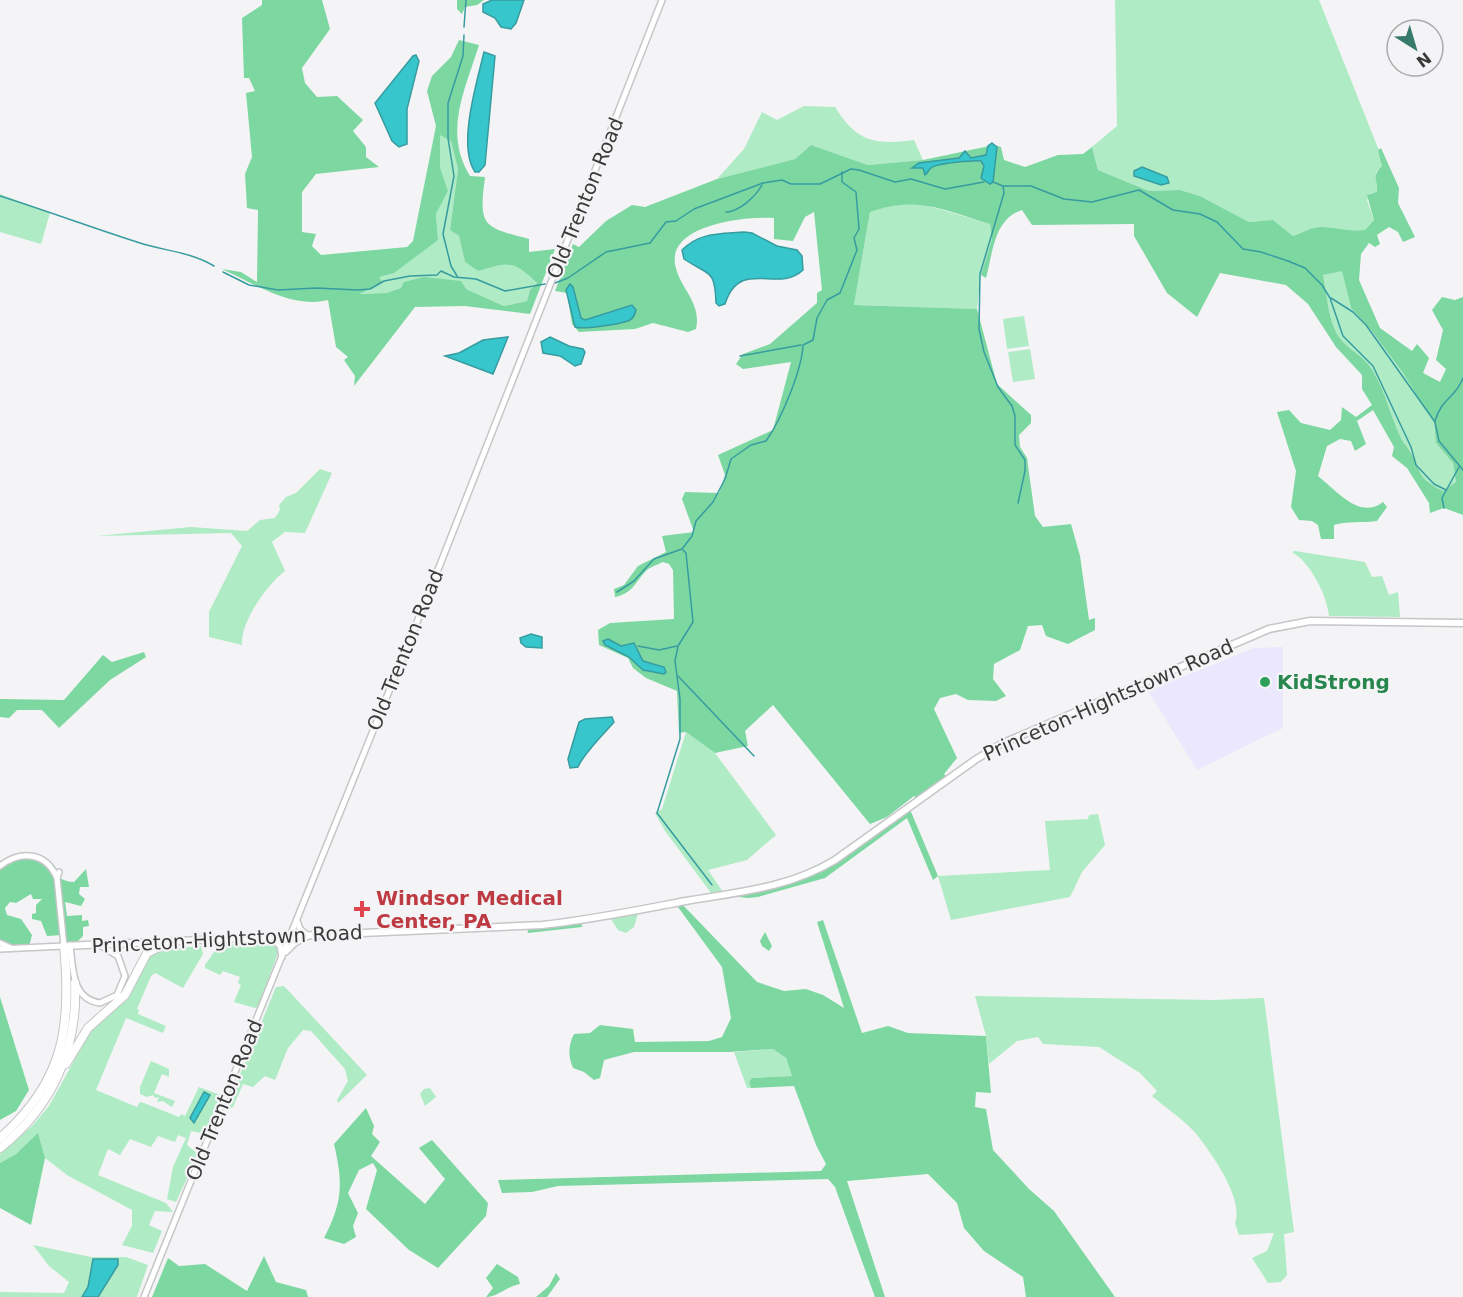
<svg xmlns="http://www.w3.org/2000/svg" width="1463" height="1297" font-family="'DejaVu Sans',sans-serif">
<rect width="100%" height="100%" fill="#f4f4f6"/>
<polygon fill="#ebe7fd" points="1283,647 1283,728 1197,770 1148,691 1254,648"/>
<g fill="#afebc4">
<path d="M1115,0H1319L1382,158V166L1376,172L1377,193H1371L1367,200L1374,220L1365,230C1349,232 1336,227 1321,227C1310,227 1303,233 1293,236L1273,220L1249,222L1200,196L1180,190L1149,191L1098,170L1092,147L1117,126Z"/>
<path d="M804,106L835,107C857,142 874,145 914,140L923,160L868,165L811,145L795,159L717,179L744,149L762,112L777,120Z"/>
<path d="M440,134L451,141L458,169L450,230L459,236L465,262L478,271C509,262 512,260 537,283L530,290L527,301L504,306L466,289L401,288L386,293L357,294L383,283L378,277L438,240L436,214L448,191L440,167Z"/>
<polygon points="0,194 50,213 41,244 0,232"/>
<polygon points="893,203 919,203 990,224 992,239 981,275 977,309 854,305 870,212"/>
<path d="M1342,270L1351,308L1371,330L1403,373L1434,423L1436,443L1453,463L1456,482L1443,491C1417,478 1422,473 1410,450C1408,447 1404,444 1402,440C1390,416 1386,391 1371,368C1363,355 1348,350 1339,337C1328,320 1327,294 1323,275Z"/>
<polygon points="1024,316 1029,346 1007,349 1003,319"/>
<polygon points="1030,349 1035,379 1013,382 1008,352"/>
<path d="M320,469L332,473L305,533L285,532L272,542L285,571C267,584 240,623 242,645L209,637V612L242,546L231,533L97,536L191,527L247,531L260,520L275,518L280,510L279,505L286,497L296,493Z"/>
<path d="M1295,551L1365,562L1372,577L1382,576L1389,595L1398,592L1400,617L1329,616C1327,595 1310,562 1292,552Z"/>
<polygon points="686,732 715,753 776,835 747,860 708,870 725,895 714,897 665,831 655,813 662,809"/>
<polygon points="1098,814 1105,845 1082,872 1070,897 951,920 938,876 1050,870 1045,821 1088,819 1089,815"/>
<polygon points="639,910 634,927 626,933 618,930 609,916"/>
<polygon points="272,942 279,950 258,1007 255,1008 234,1002 241,985 238,983 240,977 223,971 220,975 205,968 205,965 219,945"/>
<polygon points="201,946 203,954 183,988 155,973 151,976 137,1009 139,1010 138,1014 166,1026 163,1033 126,1018 96,1090 137,1107 140,1102 144,1103 179,1117 181,1114 185,1116 199,1087 220,1095 205,1134 191,1131 187,1145 198,1154 176,1202 167,1199 173,1167 186,1138 178,1135 175,1142 158,1136 151,1147 130,1139 120,1155 108,1149 98,1175 166,1203 173,1212 155,1211 149,1225 162,1231 153,1253 122,1245 132,1226 132,1210 67,1175 45,1158 38,1134 16,1154 0,1163 0,1154 32,1126 49,1106 91,1030 129,996 149,955 157,950"/>
<polygon points="284,986 367,1075 338,1103 337,1100 348,1081 345,1069 311,1031 303,1030 288,1048 275,1080 265,1076 253,1087 243,1084 233,1107 225,1111 276,987"/>
<path d="M975,996L1214,1000L1264,998L1294,1232L1284,1234L1287,1275L1281,1282L1268,1283L1252,1258L1267,1251L1274,1233L1239,1235L1235,1223C1244,1199 1213,1156 1198,1136C1186,1121 1167,1109 1152,1096L1157,1091L1140,1073L1099,1047L1043,1044L1038,1037L1017,1041L989,1064L986,1036Z"/>
<polygon points="773,1049 786,1058 792,1076 752,1078 749,1082 751,1088 747,1088 734,1052"/>
<polygon points="151,1061 169,1069 169,1077 162,1074 154,1093 175,1101 172,1107 163,1101 157,1102 159,1097 155,1098 153,1095 147,1097 140,1094 140,1087"/>
<polygon points="430,1088 436,1097 425,1106 420,1094 424,1089"/>
<polygon points="33,1245 91,1257 126,1257 148,1265 137,1297 0,1297 0,1292 64,1293 69,1282 49,1266"/>
</g>
<g fill="#7dd7a1" fill-rule="evenodd">
<path d="M262,0H322L330,29L302,68L305,83L317,97L337,96L363,120L353,131L366,147V157L379,167L316,174L302,192V232L316,234L312,246L321,255L407,247L413,241L436,126L427,91L432,76L451,57L459,40L479,45C465,90 443,132 470,176L485,177C479,225 481,227 529,239V252L555,249L530,314L465,306L415,307L354,386L355,376L344,360L348,357L336,347L328,300C292,309 255,284 222,269L241,272L257,282L258,210L247,208L245,174L252,157L246,93L255,91L249,78H244L242,18L262,5ZM440,135L451,141L458,169L450,230L459,236L465,262L478,271C509,262 513,260 537,283L530,290L527,301L504,306L466,289L461,281L424,277L404,282L401,288L386,293L359,294L383,283L379,277L394,273L438,240L436,214L448,191L440,167Z"/>
<polygon points="457,0 484,0 477,5 465,7 462,14 457,9"/>
<path d="M811,145L868,165L923,160L994,145L1001,147L1004,160L1025,167L1058,155L1083,154L1092,147L1098,170L1149,191L1180,190L1200,196L1249,222L1273,220L1293,236C1303,233 1310,227 1321,227C1336,227 1349,232 1365,230L1374,220L1367,195L1377,192C1378,180 1371,176 1382,166L1378,150L1381,148L1399,188L1398,203L1415,237L1403,242L1398,232L1389,227L1377,235L1380,244L1375,247L1369,243L1361,254L1359,280L1380,328L1412,351L1417,344L1429,358L1423,373L1440,382L1446,369L1436,360L1443,330L1432,310L1442,297L1455,300L1463,297V515L1444,508L1430,513L1429,503L1407,468L1392,456L1394,447L1373,410L1357,421L1366,444L1355,451L1351,441L1340,439L1327,446L1318,476C1338,492 1360,520 1383,502L1387,507L1377,521C1364,523 1345,521 1334,525V539H1321L1318,525L1312,521L1299,520L1291,507L1296,471L1277,412L1289,410L1301,423L1330,430L1341,420L1342,407L1356,417L1372,405L1362,389V375L1336,347L1308,304L1286,285L1220,273L1197,317L1167,293L1134,236V224L1032,225L1022,210C994,219 993,252 986,278L981,275L992,239L990,224C944,210 917,195 870,212L854,305L977,309L997,384L1031,415V423L1019,435L1020,447L1027,458L1035,516L1043,527L1071,524L1080,556L1089,620L1095,618V630L1068,644L1046,636L1042,625L1028,626L1020,650L994,664L993,679L1006,696L996,701L968,700L956,694L940,698L934,709L957,758L944,774L948,779L918,800L914,796L887,817L870,824L773,705L745,731L748,746L715,753L686,732L679,733L677,691L646,678L633,668L628,658L599,645L598,630L610,623L674,619L673,570L669,564L663,562C657,565 649,567 645,572C634,584 633,593 615,597L614,589L624,585L638,566L666,552L662,536L694,532L682,499L685,492L719,493L725,475L718,455L773,430L791,362L743,369L736,364L743,354L770,344L817,303V293L822,290L814,212L805,217L793,241L774,239V218C747,216 669,224 675,264C679,288 702,302 696,329L688,332L653,323L635,329L579,332L572,324L567,293L555,291L573,244L579,247L606,221L632,205L645,207L717,179L795,159ZM1342,271L1351,308L1371,330L1403,373L1434,423L1436,443L1453,463L1456,482L1443,491C1417,478 1422,473 1410,451C1408,447 1404,444 1402,440C1390,416 1386,391 1371,368C1363,355 1348,350 1339,337C1328,320 1327,294 1323,275Z"/>
<polygon points="144,652 146,657 110,680 59,728 42,710 17,710 9,718 0,717 0,699 64,700 103,655 112,662"/>
<polygon points="909,807 938,876 933,880 907,818 825,878 758,897 747,898 725,895 812,873"/>
<path d="M40,857C50,870 57,881 74,882L86,869L89,887H80L79,894L85,899L81,906L65,902L67,916L82,915V921L88,920L89,926L83,927V936L74,945L64,946L63,935L47,936L41,921L32,919V914L36,913V905L42,899H33L31,894L16,903L10,902L5,908L7,915L21,919L32,935L29,947L12,948L0,943V866L12,859Z"/>
<path d="M680,902L757,982L784,991L806,989L823,995L844,1008L817,922L823,920L862,1033L888,1026L908,1033L986,1036L991,1093L976,1092L975,1107L986,1109L993,1150L1029,1189L1054,1211L1115,1297H1026L1023,1277L984,1251L964,1228L957,1203L928,1174L847,1181L885,1297H875L835,1187L828,1179L558,1186L532,1192L502,1193L498,1180L821,1171L826,1164L816,1145L794,1086L751,1088L749,1082L752,1078L792,1076L786,1058L773,1049L728,1052H634L604,1060L600,1078L594,1080L584,1072L573,1068C568,1056 568,1046 574,1034L590,1033L600,1025L633,1029L635,1042L709,1041L722,1037L731,1018L722,967L675,903Z"/>
<polygon points="581,920 582,927 528,933 527,926"/>
<polygon points="765,932 772,946 769,951 762,946 760,941"/>
<polygon points="0,997 29,1090 16,1111 0,1120"/>
<path d="M366,1108L374,1126L372,1134L380,1142L371,1156L425,1204L445,1179L419,1148L432,1140L488,1203L486,1216L438,1268L409,1250L366,1209L377,1170L373,1163L359,1170L348,1193L358,1213L353,1226L356,1237L344,1244L324,1238C343,1202 343,1183 334,1144Z"/>
<polygon points="38,1133 45,1158 31,1225 0,1208 0,1163 16,1154"/>
<polygon points="264,1256 276,1282 306,1290 308,1297 152,1297 168,1258 179,1266 205,1264 247,1291"/>
<path d="M497,1264L518,1277L520,1284C507,1286 498,1297 486,1297L493,1288L486,1278Z"/>
<polygon points="556,1273 560,1279 547,1297 536,1297 549,1286"/>
</g>
<g fill="#36c6cc" stroke="#379ca0" stroke-width="1.5">
<polygon points="492,0 524,0 516,23 511,29 501,27 495,18 483,12 483,4"/>
<path d="M484,52L495,56L485,165L479,172H475C457,146 477,82 484,52Z"/>
<polygon points="416,55 419,61 407,109 407,144 399,147 392,141 375,103 413,56"/>
<path d="M992,143L997,147L993,182L990,184L981,178L984,166L981,161C976,160 936,163 931,168C928,170 928,173 925,175L923,168H912L919,163L959,158L965,151L971,158L986,155L988,146Z"/>
<polygon points="1142,167 1167,177 1169,183 1161,185 1134,176 1134,171"/>
<path d="M744,232L752,233L777,246L797,250L802,256L803,270C778,294 740,257 725,304L719,306L716,303C715,268 709,276 684,259L682,250C700,232 720,234 744,232Z"/>
<path d="M570,284L573,287L581,318L585,320L632,305L636,310C635,315 633,319 628,321C619,324 583,330 575,327L566,290Z"/>
<polygon points="508,337 493,374 445,356 459,353 483,340"/>
<polygon points="550,337 569,346 583,349 585,352 581,364 575,366 560,356 543,353 541,342"/>
<polygon points="531,634 542,637 542,648 526,647 521,643 520,638"/>
<polygon points="608,639 621,646 634,643 643,661 664,667 666,672 664,674 643,670 629,657 605,645 603,641"/>
<path d="M612,717L614,722C604,734 584,753 578,767L570,768L568,759L579,722L585,719Z"/>
<polygon points="204,1092 210,1095 194,1123 190,1118"/>
<polygon points="93,1259 118,1259 118,1265 98,1297 82,1297 88,1287"/>
</g>
<g fill="none" stroke-linecap="round" stroke-linejoin="round">
<g stroke="#379ca0" stroke-width="1.5">
<polyline points="464,27 466,0"/>
<polyline points="993,182 1003,186 1031,186 1064,199 1092,202 1139,190 1173,210 1200,214 1217,222 1243,249 1261,252 1288,261 1305,268 1322,285 1330,298 1343,336 1373,366 1411,447 1416,465 1434,484 1446,490"/>
<polyline points="1003,186 1004,193 980,274 979,329 984,352 998,387 1012,406 1015,416 1015,445 1025,460 1025,471 1018,503"/>
<path d="M0,196C47,211 93,228 140,243C165,251 191,252 214,266"/>
<path d="M726,212C739,212 756,196 762,185"/>
<polyline points="223,272 249,285 278,290 316,288 358,290 370,289 384,281 410,276 437,275 441,271 454,277 476,279 505,291 545,284"/>
<polyline points="457,276 451,266 443,234 454,176 448,138 448,103 463,56 464,35"/>
<polyline points="555,283 568,278 606,252 650,243 666,222 676,221 694,209 763,183 782,180 791,184 820,184 851,169 859,170 895,182 911,179 945,189 984,182"/>
<polyline points="1331,298 1353,312 1366,325 1435,422 1439,441 1463,470"/>
<polyline points="740,356 801,345"/>
<path d="M1435,421C1442,397 1456,398 1463,378"/>
<polyline points="1444,508 1442,498 1459,467"/>
<polyline points="683,550 686,553 693,622 678,646 675,661 680,699 680,739 657,813 712,885"/>
<path d="M617,592L634,581L654,559L682,549L692,536L696,521L713,502L725,479L731,459L751,445L766,441C781,420 802,370 803,345L813,340L817,318L827,300L840,293L857,250L854,238L859,229L856,192L842,182V172"/>
<polyline points="638,646 659,650 677,646"/>
<polyline points="678,676 754,756"/>
</g>
<defs>
<g id="secondary">
<path d="M0,866C21,850 46,852 57,878"/>
<polyline points="271,937 280,946 282,957"/>
<polyline points="0,943 11,948"/>
<path d="M70,945C73,967 71,999 100,1003L117,995L125,976L118,956L100,945"/>
<polyline points="0,949 64,946 57,878 59,872"/>
<polyline points="286,952 295,943 308,936 300,929 297,921"/>
<polyline points="144,1297 434,580 662,0"/>
</g>
<path id="primary" d="M64,946L542,925C590,920 638,910 686,901C738,892 789,888 835,860L975,760L1001,744L1269,629L1310,621L1463,623"/>
<g id="highway">
<polyline points="66,1064 88,1028 125,995 147,953 169,942"/>
<path d="M0,1138C64,1082 72,1026 64,946"/>
<path d="M0,1148C52,1107 78,1049 75,983"/>
</g>
</defs>
<use href="#secondary" stroke="#c5c6c7" stroke-width="8"/>
<use href="#primary" stroke="#c5c6c7" stroke-width="9"/>
<use href="#highway" stroke="#c5c6c7" stroke-width="10"/>
<use href="#secondary" stroke="#fff" stroke-width="5"/>
<use href="#primary" stroke="#fff" stroke-width="6"/>
<use href="#highway" stroke="#fff" stroke-width="8"/>
</g>
<circle fill="#2e9e5b" stroke="#f4f4f6" stroke-width="2" cx="1265" cy="682" r="6"/>
<path fill="#e0444e" stroke="#f4f4f6" stroke-width="2" d="M359 900h6v6h6v6h-6v6h-6v-6h-6v-6h6z"/>
<g text-anchor="middle" stroke-width="4.5" stroke-linejoin="round" paint-order="stroke">
<g font-size="20" fill="#3a3a3b" stroke="#f4f4f6">
<text transform="translate(585 198) rotate(-68)" y="7">Old Trenton Road</text>
<text transform="translate(405 650) rotate(-68)" y="7">Old Trenton Road</text>
<text transform="translate(1108 700) rotate(-24)" y="7">Princeton-Hightstown Road</text>
<text transform="translate(227 939) rotate(-3)" y="7">Princeton-Hightstown Road</text>
<text transform="translate(224 1100) rotate(-68)" y="7">Old Trenton Road</text>
</g>
<g font-size="20" font-weight="bold" fill="#27864d" stroke="#f4f4f6" text-anchor="start">
<text x="1277" y="689">KidStrong</text>
</g>
<g font-size="20" font-weight="bold" fill="#be3a42" stroke="#f4f4f6" text-anchor="start">
<text x="376" y="905">Windsor Medical<tspan x="376" dy="23">Center, PA</tspan></text>
</g>
</g>
<g transform="translate(1415 48) rotate(143)"><circle r="28" fill="#f4f4f6" stroke="#aaaaab" stroke-width="1.5"/>
<path d="M0-4.5L10 22L0 15L-10 22Z" fill="#387b6d"/>
<text y="-9" font-size="16" font-weight="bold" text-anchor="middle" fill="#3a3a3b">N</text>
</g>
</svg>
